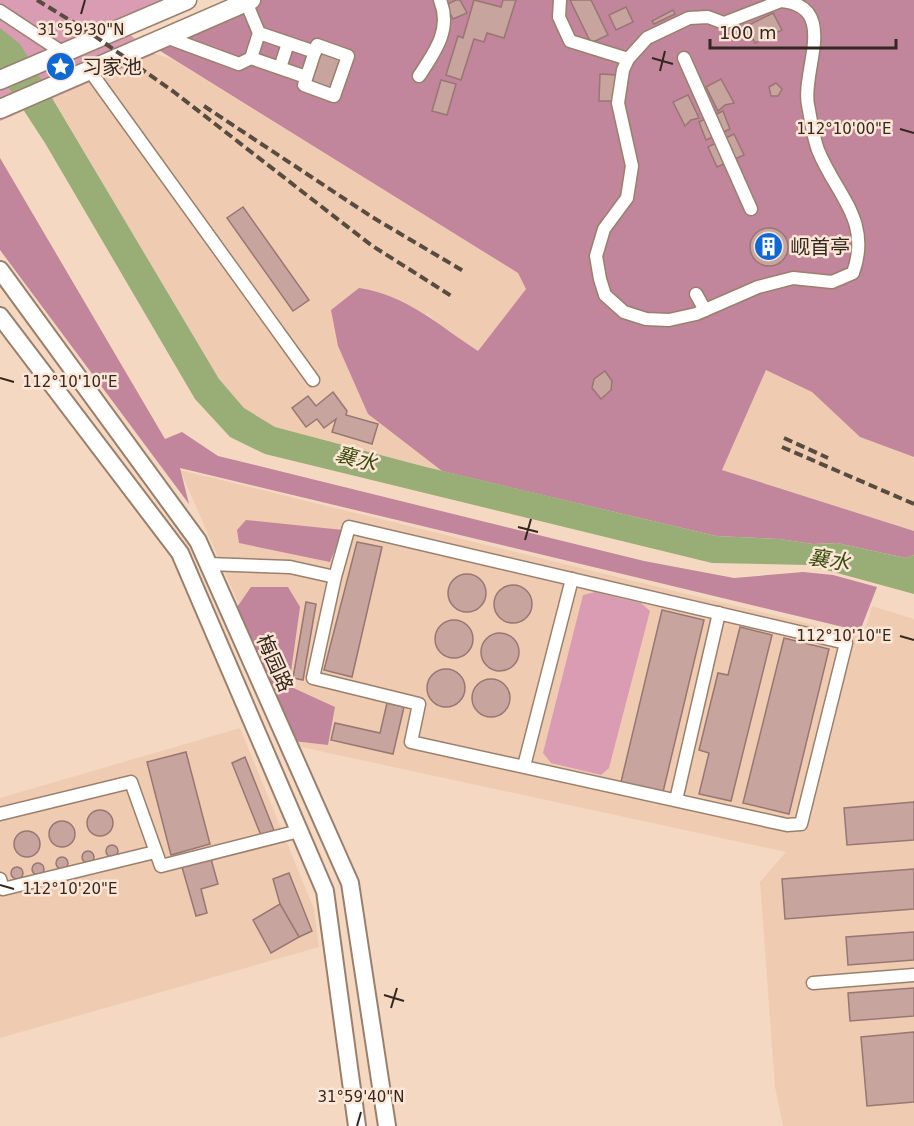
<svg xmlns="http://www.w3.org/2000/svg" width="914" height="1126" font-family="'DejaVu Sans','Noto Sans SC',sans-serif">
<rect width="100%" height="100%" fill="#f4d8c2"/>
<g fill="#efccb1">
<polygon points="84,0 155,54 172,59 518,273 526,289 478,351 442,328 427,313 368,414 442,471 275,427 244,408 219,379 52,97 108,73"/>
<polygon points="766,369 812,392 860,437 914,457 914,531 722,470"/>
<polygon points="180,470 863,637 872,606 914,619 914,1126 783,1126 775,1087 760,882 786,852 301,747"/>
<polygon points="240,728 314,909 319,947 0,1038 0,798"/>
</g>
<g fill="#d99cb3">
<polygon points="0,0 187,0 129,26 112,21 155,54 0,121"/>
<polygon points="595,592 641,603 650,611 609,768 601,775 551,763 543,753 583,595"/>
</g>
<g fill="#c1859c">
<path d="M251,0H914V457L860,437L812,392L766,370L722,470L914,531V555L906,558L837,543L813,544L779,539L716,536L442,471L368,414L338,346L331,310L359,288C407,295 438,325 478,351L526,289L518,273L149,44Z"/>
<polygon points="0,158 165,439 182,432 218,456 644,561 734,578 803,572 833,575 877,587 860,631 180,468 189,504 0,250"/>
<polygon points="246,520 343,530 330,562 239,543 237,530"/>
<polygon points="251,587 288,587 300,607 289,686 335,707 328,745 293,741 235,610"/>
</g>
<polygon fill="#99ad76" points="0,28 20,44 219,379 244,408 275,427 426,467 716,536 779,539 813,544 837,543 906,558 914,555 914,594 808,565 712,563 265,454 230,437 195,399 45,143 0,74"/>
<g fill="#c8a49f" stroke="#987672" stroke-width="1.5">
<polygon points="456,0 460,0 467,13 453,19 446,5"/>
<polygon points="474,0 501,7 503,0 516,0 504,38 487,33 484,42 474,39 461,80 446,75 458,36 463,38"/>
<polygon points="570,0 591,0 608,35 591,43"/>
<polygon points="626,7 633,22 616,30 609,15"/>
<polygon points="673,10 675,14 654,24 652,21"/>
<polygon points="773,13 782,30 755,43 747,26"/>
<polygon points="322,50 341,56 330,90 311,84"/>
<polygon points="600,74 617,75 616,101 599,101"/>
<polygon points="721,79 734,103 725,105 718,111 706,87"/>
<polygon points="441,80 456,84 447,115 432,111"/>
<polygon points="776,83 782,89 778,96 771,96 769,87"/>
<polygon points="688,95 699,118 691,120 685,126 673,102"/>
<polygon points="723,111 730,129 706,140 699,122"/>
<polygon points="734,134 744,155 717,167 708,147"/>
<polygon points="243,207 309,300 293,311 227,218"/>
<circle cx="769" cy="247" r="19"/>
<polygon points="605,371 612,381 611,390 601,399 592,388 594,379"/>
<polygon points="333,392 347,411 346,415 378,424 372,444 332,432 336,419 324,428 317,419 306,427 292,408 308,396 316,406"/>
<polygon points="357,542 382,547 352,677 324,670"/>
<circle cx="467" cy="593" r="19"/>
<circle cx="513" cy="604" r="19"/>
<polygon points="306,602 316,604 303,680 293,678"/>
<polygon points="662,610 704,620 663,792 621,782"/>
<circle cx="454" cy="639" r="19"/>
<polygon points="740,627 772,635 731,801 699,794 709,753 699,750 718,673 728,675"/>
<circle cx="500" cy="652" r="19"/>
<polygon points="784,638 829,649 789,814 743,803"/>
<circle cx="446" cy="688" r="19"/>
<circle cx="491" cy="698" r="19"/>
<polygon points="387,703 404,707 393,754 331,740 335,723 380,733"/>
<polygon points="186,752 210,844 171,855 147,762"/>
<polygon points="245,757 275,833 262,838 232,763"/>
<polygon points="914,802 914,840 847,845 844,808"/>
<circle cx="100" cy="823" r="13"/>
<circle cx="62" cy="834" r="13"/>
<circle cx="27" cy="844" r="13"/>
<circle cx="112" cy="851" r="6"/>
<circle cx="88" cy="857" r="6"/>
<circle cx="62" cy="863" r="6"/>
<polygon points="211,859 218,884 201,889 207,913 196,916 182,867"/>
<circle cx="38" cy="869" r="6"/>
<circle cx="17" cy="873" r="6"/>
<polygon points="914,869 914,909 785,919 782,879"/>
<polygon points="289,873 312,931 299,937 280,904 273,879"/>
<polygon points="280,904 299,937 271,953 253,920"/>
<polygon points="914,932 914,960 848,965 846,937"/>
<polygon points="914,988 914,1016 850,1021 848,993"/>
<polygon points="914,1032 914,1102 867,1106 861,1037"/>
</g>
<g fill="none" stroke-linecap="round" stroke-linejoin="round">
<defs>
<g id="minor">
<polyline points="560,0 559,17 570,41 628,59"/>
<path d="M781,1C840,6 801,71 808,105C811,120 813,137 818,150C836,195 872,220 853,273L832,282L793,278L758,287L696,314L669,320L646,319L624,312L605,295L600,279L596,256L604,229L627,198L632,166L618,103L623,70L628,59L647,38L689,18L708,17L724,23Z"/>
<polyline points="0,11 65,54"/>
<polyline points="259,33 315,52"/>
<polyline points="166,37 239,64 251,58 259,33 246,2"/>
<polygon points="317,45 348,56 334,96 304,85"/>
<polyline points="251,58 306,77"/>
<polyline points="684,58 751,209"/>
<polyline points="280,68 288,43"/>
<polyline points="90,71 313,380"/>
<path d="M419,76C435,52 452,29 440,0"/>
<polyline points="696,294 705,310"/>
<polyline points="208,564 290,567 335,577 349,527 846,643 801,824 787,825 411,742 419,704 313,678 335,577"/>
<polyline points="524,766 572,579"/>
<polyline points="676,800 719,613"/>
<polyline points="0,814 131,782 161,866 299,831"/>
<polyline points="0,879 3,889 155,852"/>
<polyline points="813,983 914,975"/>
</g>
<g id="major">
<polyline points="0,270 198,541 350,883 387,1126"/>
<polyline points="0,316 180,553 325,891 357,1126"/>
</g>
<g id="highway">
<polyline points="0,80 187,0"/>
<polyline points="0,109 251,0"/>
</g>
</defs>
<use href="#minor" stroke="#9a806c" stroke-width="15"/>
<use href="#major" stroke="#9a806c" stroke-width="20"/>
<use href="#highway" stroke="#9a806c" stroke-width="21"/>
<use href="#minor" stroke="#fff" stroke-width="12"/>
<use href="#major" stroke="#fff" stroke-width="16"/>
<use href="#highway" stroke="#fff" stroke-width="18"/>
<g stroke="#584b40" stroke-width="4" stroke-dasharray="9 4.5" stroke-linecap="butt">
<polyline points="37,0 89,32 174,92 371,245 453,297"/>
<polyline points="204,106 372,217 465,272"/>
<polyline points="784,438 828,458"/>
<polyline points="782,447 914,504"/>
</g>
</g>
<path fill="none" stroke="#322820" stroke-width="2" d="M81,14L85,0M652,58L673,64M660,71L665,51M900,129L914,133M0,378L14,382M518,527L538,532M525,540L531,519M900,636L914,640M0,885L14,889M384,995L404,1001M391,1008L397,988M357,1126L361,1112"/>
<defs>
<symbol id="sight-disc" viewBox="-11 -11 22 22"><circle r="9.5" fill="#1069d3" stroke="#fde6d5"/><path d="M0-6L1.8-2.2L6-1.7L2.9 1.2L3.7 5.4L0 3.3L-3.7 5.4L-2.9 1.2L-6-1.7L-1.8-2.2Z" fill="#fff"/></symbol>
<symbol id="building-disc" viewBox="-11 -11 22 22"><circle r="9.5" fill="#1069d3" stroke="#fde6d5"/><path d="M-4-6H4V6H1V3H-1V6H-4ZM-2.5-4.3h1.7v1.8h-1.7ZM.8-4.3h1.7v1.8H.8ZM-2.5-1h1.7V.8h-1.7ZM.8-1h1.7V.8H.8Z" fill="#fff"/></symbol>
</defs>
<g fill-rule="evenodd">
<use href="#sight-disc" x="44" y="50" width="33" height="33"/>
<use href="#building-disc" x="752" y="230" width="33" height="33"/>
</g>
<g text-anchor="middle" stroke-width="5" stroke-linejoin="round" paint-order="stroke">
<g font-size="20" fill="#322820" stroke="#fde6d5" text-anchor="start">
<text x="82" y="74">习家池</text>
<text x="790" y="254">岘首亭</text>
</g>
<g font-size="20" fill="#322820" stroke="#fde6d5">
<text transform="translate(275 663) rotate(66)" y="7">梅园路</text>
</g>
<g font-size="21" font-style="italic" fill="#394c0d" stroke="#fde6d5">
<text transform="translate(356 459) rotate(15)" y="7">襄水</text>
<text transform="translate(829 560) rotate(9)" y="7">襄水</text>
</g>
</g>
<g font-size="15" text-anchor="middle" fill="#322820" stroke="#fde6d5" stroke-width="5" stroke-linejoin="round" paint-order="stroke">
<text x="81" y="35">31°59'30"N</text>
<text x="844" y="134">112°10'00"E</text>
<text x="70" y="387">112°10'10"E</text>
<text x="844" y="641">112°10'10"E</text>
<text x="70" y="894">112°10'20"E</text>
<text x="361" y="1102">31°59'40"N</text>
</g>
<path d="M710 39v9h186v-9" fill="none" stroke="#322820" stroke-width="3"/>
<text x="719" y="39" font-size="18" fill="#322820" stroke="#fde6d5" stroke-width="4.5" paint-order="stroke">100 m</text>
</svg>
